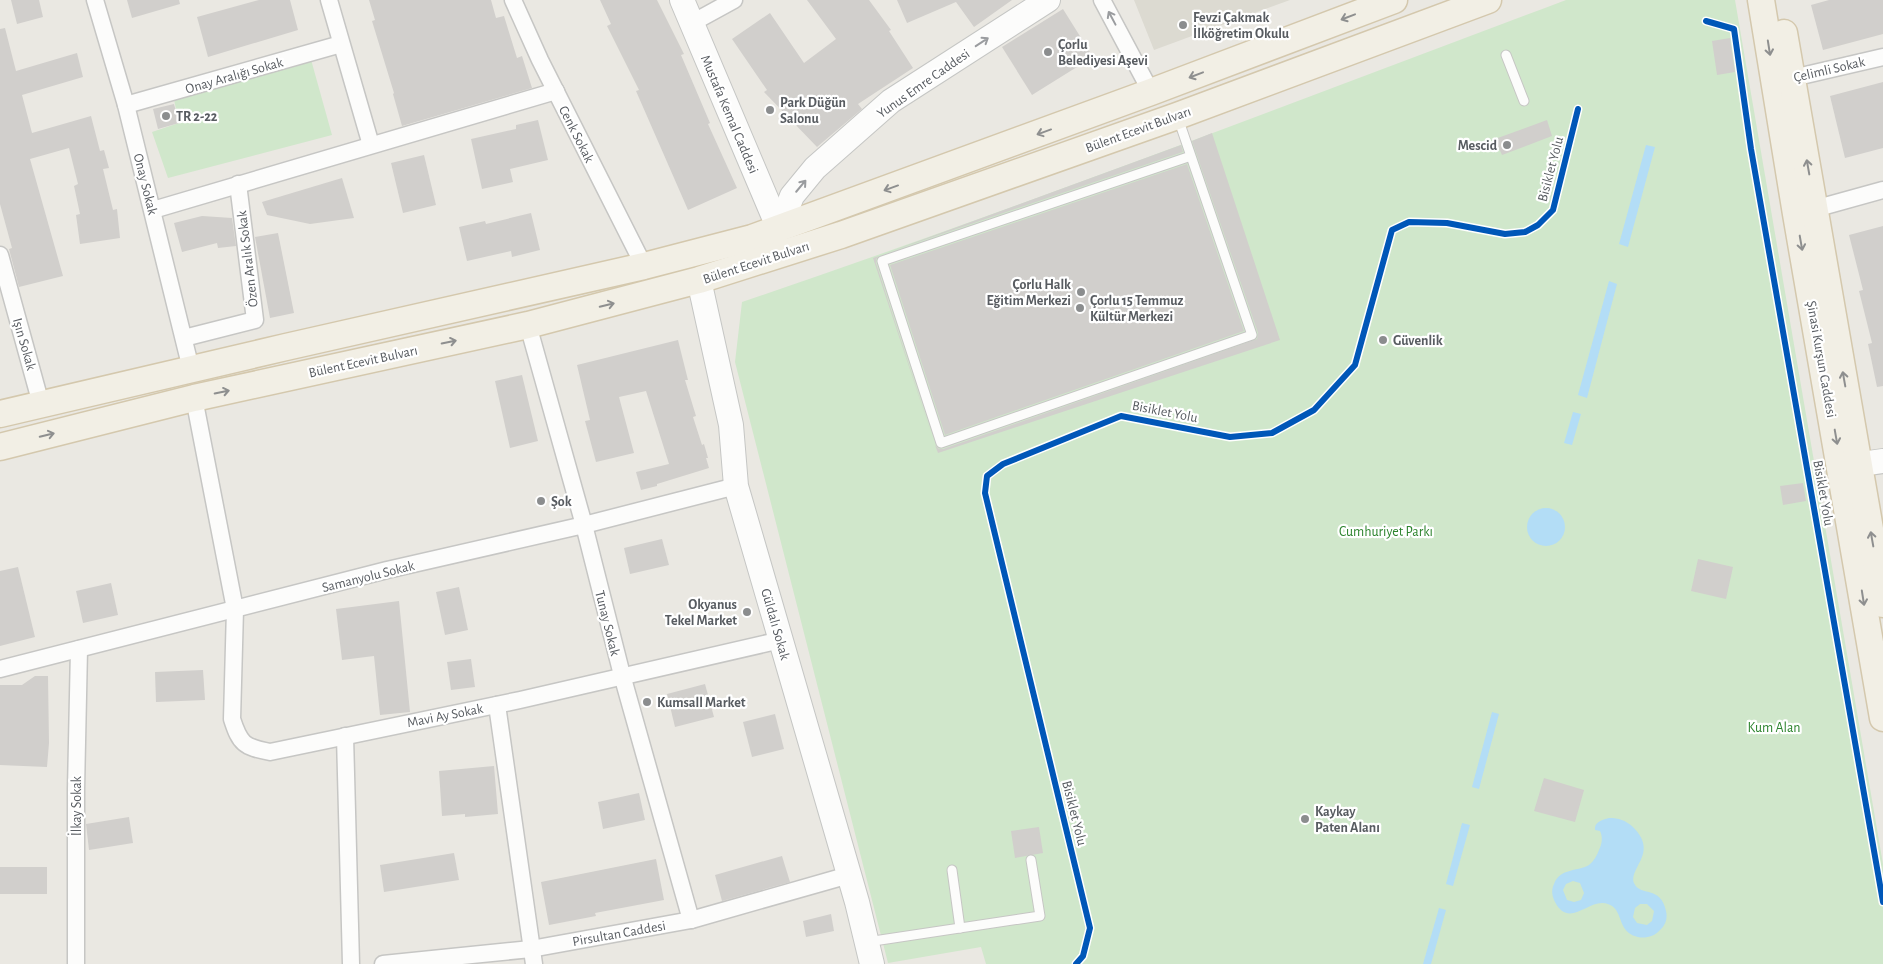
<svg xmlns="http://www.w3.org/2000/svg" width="1883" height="964" font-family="'Alegreya Sans',sans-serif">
<rect width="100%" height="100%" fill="#eae8e2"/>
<polygon fill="#dcdad1" points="1134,0 1290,0 1154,50"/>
<g fill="#d0e7cb">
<path d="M1566,0H1735L1883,864V964H986L981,947L888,963L735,362L742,302C1019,208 1292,103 1566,0Z"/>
<polygon points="310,56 332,135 168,178 152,132 179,123 173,95"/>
</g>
<g fill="#b3ddf6" fill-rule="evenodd">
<polygon points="1646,145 1655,147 1628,247 1619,244"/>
<polygon points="1609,281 1617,284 1587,398 1578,395"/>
<polygon points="1573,412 1581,414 1572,445 1564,443"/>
<circle cx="1546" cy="527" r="19"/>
<polygon points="1492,712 1499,714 1479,789 1472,787"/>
<path d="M1609,818C1619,818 1625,820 1633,827C1659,853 1629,867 1634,883C1640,897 1661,885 1666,911C1668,919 1665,926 1659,931C1651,940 1633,940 1625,929C1618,919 1620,904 1602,903C1586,903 1568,927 1555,902C1552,896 1551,890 1554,884C1560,868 1576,872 1589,865C1594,861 1597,855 1599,850C1602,844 1603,837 1600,831L1595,830C1594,822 1602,820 1609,818ZM1573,881L1580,883L1584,893L1581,900L1574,902L1567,900L1563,890L1566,884ZM1640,904H1647L1654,911L1652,921L1647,925L1637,923L1633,917L1635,908Z"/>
<polygon points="1462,823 1470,825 1453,886 1446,884"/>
<polygon points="1439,908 1446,910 1431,964 1423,964"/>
</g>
<g fill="#d1cfcc">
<polygon points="11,0 39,0 43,17 17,24"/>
<polygon points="127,0 179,0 180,4 132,18"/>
<polygon points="259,0 290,0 298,30 208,57 197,17"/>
<polygon points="369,0 491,0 496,18 504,16 517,58 522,56 532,88 402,126 393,94 394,93 372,21 375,20"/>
<polygon points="600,0 657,0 684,54 681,55 710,123 708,124 737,188 688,210 636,91 639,90 607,26 611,24"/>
<polygon points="807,0 869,0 891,30 889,31 913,68 858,104 862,109 817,147 764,92 767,90 732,39 770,13 804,63 836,39"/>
<polygon points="897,0 1012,0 974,27 956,2 907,23"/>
<polygon points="1829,0 1883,0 1883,34 1823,50 1811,5"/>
<polygon points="1063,9 1093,57 1032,95 1002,47"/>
<polygon points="5,28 16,71 77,53 83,77 22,95 32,133 91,116 100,151 104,150 109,168 103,169 113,210 117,209 120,238 80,244 76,215 80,214 74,186 78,184 69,148 30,159 63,276 19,287 9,249 12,248 0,204 0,29"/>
<polygon points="1730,38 1735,72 1717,75 1712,41"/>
<polygon points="1883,82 1883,148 1845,158 1830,96"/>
<polygon points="174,104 179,123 158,129 153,109"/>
<polygon points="538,120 548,160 510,169 513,182 482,189 471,139 516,129 516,125"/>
<polygon points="1547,120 1552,136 1502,155 1495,139"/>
<polygon points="1212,133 1280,340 938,453 935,445 939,449 943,449 1257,339 1258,333 1192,141"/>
<polygon points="1181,145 1183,152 886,253"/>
<polygon points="424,155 436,205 403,213 391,163"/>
<polygon points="1187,164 1244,331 945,435 890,265"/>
<polygon points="342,178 354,218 310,224 267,215 262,202"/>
<polygon points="531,213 540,250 512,257 511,251 467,261 459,227 485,221 486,224"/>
<polygon points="202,216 232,218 236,246 218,248 217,243 182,252 174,223"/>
<polygon points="1883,226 1883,386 1877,387 1868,344 1872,343 1859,291 1863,290 1849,235"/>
<polygon points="278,233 294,313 270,318 255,237"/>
<polygon points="879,256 876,259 876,263 932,436 873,258"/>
<polygon points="678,340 688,380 685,380 696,416 693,417 702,445 704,444 708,458 706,458 709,468 657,484 657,486 641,490 636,472 669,464 646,391 619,397 634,453 596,462 585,421 590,420 577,365"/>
<polygon points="522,375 538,441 510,448 495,381"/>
<polygon points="1803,483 1806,501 1783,505 1780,486"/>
<polygon points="662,539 669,565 630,574 624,548"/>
<polygon points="1698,559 1733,567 1726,599 1691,591"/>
<polygon points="18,567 35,637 0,646 0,571"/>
<polygon points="111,583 118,615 83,623 76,591"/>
<polygon points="459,587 468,630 445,635 436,592"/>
<polygon points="399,601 410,712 380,715 374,656 342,660 336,609"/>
<polygon points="471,659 475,687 451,690 447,662"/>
<polygon points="203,670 205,700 156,702 155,672"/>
<polygon points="35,676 48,676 49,743 47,767 0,765 0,685 22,685"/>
<polygon points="705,684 714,717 675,727 667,694"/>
<polygon points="775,714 784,749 752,757 743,722"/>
<polygon points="494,766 498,814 465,817 465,814 442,816 439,771"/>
<polygon points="1544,778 1584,790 1575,822 1534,811"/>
<polygon points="639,793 645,820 603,829 598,802"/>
<polygon points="129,817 133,843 89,850 86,824"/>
<polygon points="1039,827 1043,853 1015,858 1011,831"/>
<polygon points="454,853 459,880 384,892 380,865"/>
<polygon points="782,856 790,882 722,901 715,875"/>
<polygon points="656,859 664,900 595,913 596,916 549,925 541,882"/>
<rect x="0" y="867" width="47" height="27"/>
<polygon points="831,914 834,931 806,937 803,921"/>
</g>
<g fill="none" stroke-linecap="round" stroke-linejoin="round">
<defs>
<g id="lane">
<polyline points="1506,55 1524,101"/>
<polyline points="1178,118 1252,335 941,443 882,261 1191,156"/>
<polyline points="952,870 960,928"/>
<polyline points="867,942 1040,916 1031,860"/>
</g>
<g id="street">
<polyline points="95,0 126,105 191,369"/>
<polyline points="329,0 371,145"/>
<polyline points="513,0 540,60 644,266"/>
<polyline points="1102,0 1151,92"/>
<polyline points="692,23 734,0"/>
<polyline points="1784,80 1883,57"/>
<polyline points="126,105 341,44"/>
<polyline points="153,210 556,91"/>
<polyline points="1807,211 1883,190"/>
<polyline points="0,255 41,404"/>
<polyline points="528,325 584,525 622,675 691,920"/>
<polyline points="184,338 255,320 238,184"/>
<path d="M194,398L235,609L232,719C240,744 244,747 270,752L520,700L781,640"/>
<polyline points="0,669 387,570 584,525 736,486"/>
<polyline points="497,705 534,964"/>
<polyline points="345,736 351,964"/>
<polyline points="76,964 76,789 79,649"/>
<polyline points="383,964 531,949 691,920 849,875"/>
</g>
<g id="secondary">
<polyline points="682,0 779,229"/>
<polyline points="779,229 792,196 815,168 891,101 1048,0"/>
<polyline points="699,280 731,425 736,486 857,902 872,964"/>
<polyline points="1841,467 1883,461"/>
</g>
<g id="primary">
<polyline points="1761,0 1796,214 1883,718"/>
<polyline points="1784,33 1883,604"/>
<polyline points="0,414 286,347 644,266 752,238 1151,92 1394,0"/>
<polyline points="0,447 194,398 528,325 699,280 841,235 1177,116 1488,0"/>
</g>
</defs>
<use href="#lane" stroke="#c6c6c4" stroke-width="11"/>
<use href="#street" stroke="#c6c6c4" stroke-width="19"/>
<use href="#secondary" stroke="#c5c6c4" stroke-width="26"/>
<use href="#primary" stroke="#d4c8ad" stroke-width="29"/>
<use href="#lane" stroke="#fcfcfb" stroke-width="9"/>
<use href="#street" stroke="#fcfcfb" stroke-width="16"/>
<use href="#secondary" stroke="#fcfcfb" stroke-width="24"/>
<use href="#primary" stroke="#f2efe5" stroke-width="26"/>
<defs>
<g id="cycleway">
<polyline points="1706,21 1734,29 1751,149 1883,902"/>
<polyline points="1076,964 1083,956 1090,928 985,493 987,476 1003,464 1121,416 1230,437 1272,433 1314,410 1355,365 1392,230 1409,222 1447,223 1505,234 1525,232 1538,225 1553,210 1578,109"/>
</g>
</defs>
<use href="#cycleway" stroke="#fff" stroke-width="9"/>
<use href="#cycleway" stroke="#0057b8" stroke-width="6"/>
</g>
<defs><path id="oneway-shaft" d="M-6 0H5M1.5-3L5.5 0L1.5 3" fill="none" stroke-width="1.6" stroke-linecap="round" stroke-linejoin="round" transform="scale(1.25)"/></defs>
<g stroke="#8e8f8f">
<use href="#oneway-shaft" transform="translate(1348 17) rotate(159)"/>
<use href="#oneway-shaft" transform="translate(1769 48) rotate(81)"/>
<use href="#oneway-shaft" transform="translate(1196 75) rotate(159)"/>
<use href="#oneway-shaft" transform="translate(1044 132) rotate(160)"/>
<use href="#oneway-shaft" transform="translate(1808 167) rotate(-100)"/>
<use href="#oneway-shaft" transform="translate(891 188) rotate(160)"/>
<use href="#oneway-shaft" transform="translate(1801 243) rotate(80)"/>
<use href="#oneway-shaft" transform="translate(607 305) rotate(-14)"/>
<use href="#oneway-shaft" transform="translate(449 342) rotate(-12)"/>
<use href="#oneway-shaft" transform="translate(1844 379) rotate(-100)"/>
<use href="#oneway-shaft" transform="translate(222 392) rotate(-12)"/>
<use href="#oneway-shaft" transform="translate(47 435) rotate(-14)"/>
<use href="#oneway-shaft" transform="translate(1836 437) rotate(80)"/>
<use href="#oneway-shaft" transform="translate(1872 539) rotate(-100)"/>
<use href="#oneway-shaft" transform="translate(1863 598) rotate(81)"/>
</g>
<g stroke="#9a9c9f">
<use href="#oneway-shaft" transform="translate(1112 18) rotate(-118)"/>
<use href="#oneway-shaft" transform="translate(982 42) rotate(-33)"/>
<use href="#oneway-shaft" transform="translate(801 186) rotate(-50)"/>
</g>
<g fill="#8b8d8e" stroke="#fff" stroke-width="2">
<circle cx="1183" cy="25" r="5"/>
<circle cx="1048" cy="52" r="5"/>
<circle cx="770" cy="110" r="5"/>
<circle cx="166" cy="116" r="5"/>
<circle cx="1507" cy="145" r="5"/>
<circle cx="1081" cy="292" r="5"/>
<circle cx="1080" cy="308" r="5"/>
<circle cx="1383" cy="340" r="5"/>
<circle cx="541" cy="501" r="5"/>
<circle cx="747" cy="612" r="5"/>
<circle cx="647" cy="702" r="5"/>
<circle cx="1305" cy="819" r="5"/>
</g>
<g text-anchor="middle" stroke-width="4.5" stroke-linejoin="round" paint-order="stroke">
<g font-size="14" font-weight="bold" fill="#585c61" stroke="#fff" text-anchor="start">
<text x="1193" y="22">Fevzi Çakmak<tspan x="1193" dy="16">İlköğretim Okulu</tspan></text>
<text x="1058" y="49">Çorlu<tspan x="1058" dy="16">Belediyesi Aşevi</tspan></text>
<text x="780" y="107">Park Düğün<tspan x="780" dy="16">Salonu</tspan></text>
<text x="176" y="121">TR 2-22</text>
<text x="1497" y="150" text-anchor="end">Mescid</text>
<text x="1071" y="289" text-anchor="end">Çorlu Halk<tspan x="1071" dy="16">Eğitim Merkezi</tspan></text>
<text x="1090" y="305">Çorlu 15 Temmuz<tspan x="1090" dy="16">Kültür Merkezi</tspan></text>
<text x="1393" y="345">Güvenlik</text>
<text x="551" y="506">Şok</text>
<text x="737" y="609" text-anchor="end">Okyanus<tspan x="737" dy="16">Tekel Market</tspan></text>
<text x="657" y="707">Kumsall Market</text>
<text x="1315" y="816">Kaykay<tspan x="1315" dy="16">Paten Alanı</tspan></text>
</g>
<g font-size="14" fill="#585c61" stroke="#fff">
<text transform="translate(1829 69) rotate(-13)" y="5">Çelimli Sokak</text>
<text transform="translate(234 75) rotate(-16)" y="5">Onay Aralığı Sokak</text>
<text transform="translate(923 83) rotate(-35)" y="5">Yunus Emre Caddesi</text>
<text transform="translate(730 114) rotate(67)" y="5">Mustafa Kemal Caddesi</text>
<text transform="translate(1138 129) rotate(-20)" y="5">Bülent Ecevit Bulvarı</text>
<text transform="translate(577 134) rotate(63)" y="5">Cenk Sokak</text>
<text transform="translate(1550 169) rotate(-75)" y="5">Bisiklet Yolu</text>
<text transform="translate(146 184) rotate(76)" y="5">Onay Sokak</text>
<text transform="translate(247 259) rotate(-97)" y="5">Özen Aralık Sokak</text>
<text transform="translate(756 262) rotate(-18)" y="5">Bülent Ecevit Bulvarı</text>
<text transform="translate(25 344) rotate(74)" y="5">Işın Sokak</text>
<text transform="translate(1822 359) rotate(80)" y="5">Şinasi Kurşun Caddesi</text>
<text transform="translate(363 361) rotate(-12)" y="5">Bülent Ecevit Bulvarı</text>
<text transform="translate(1165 411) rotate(11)" y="5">Bisiklet Yolu</text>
<text transform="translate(1824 493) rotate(80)" y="5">Bisiklet Yolu</text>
<text transform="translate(368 576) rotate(-14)" y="5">Samanyolu Sokak</text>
<text transform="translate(608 623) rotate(76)" y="5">Tunay Sokak</text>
<text transform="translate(776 624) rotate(74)" y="5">Güldalı Sokak</text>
<text transform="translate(445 715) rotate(-11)" y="5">Mavi Ay Sokak</text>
<text transform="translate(76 806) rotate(-90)" y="5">İlkay Sokak</text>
<text transform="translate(1075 813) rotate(76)" y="5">Bisiklet Yolu</text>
<text transform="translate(619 933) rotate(-10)" y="5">Pirsultan Caddesi</text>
</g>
<g font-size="14" fill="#2d842e" stroke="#fff">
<text x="1386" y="536">Cumhuriyet Parkı</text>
<text x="1774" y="732">Kum Alan</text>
</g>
</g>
</svg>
